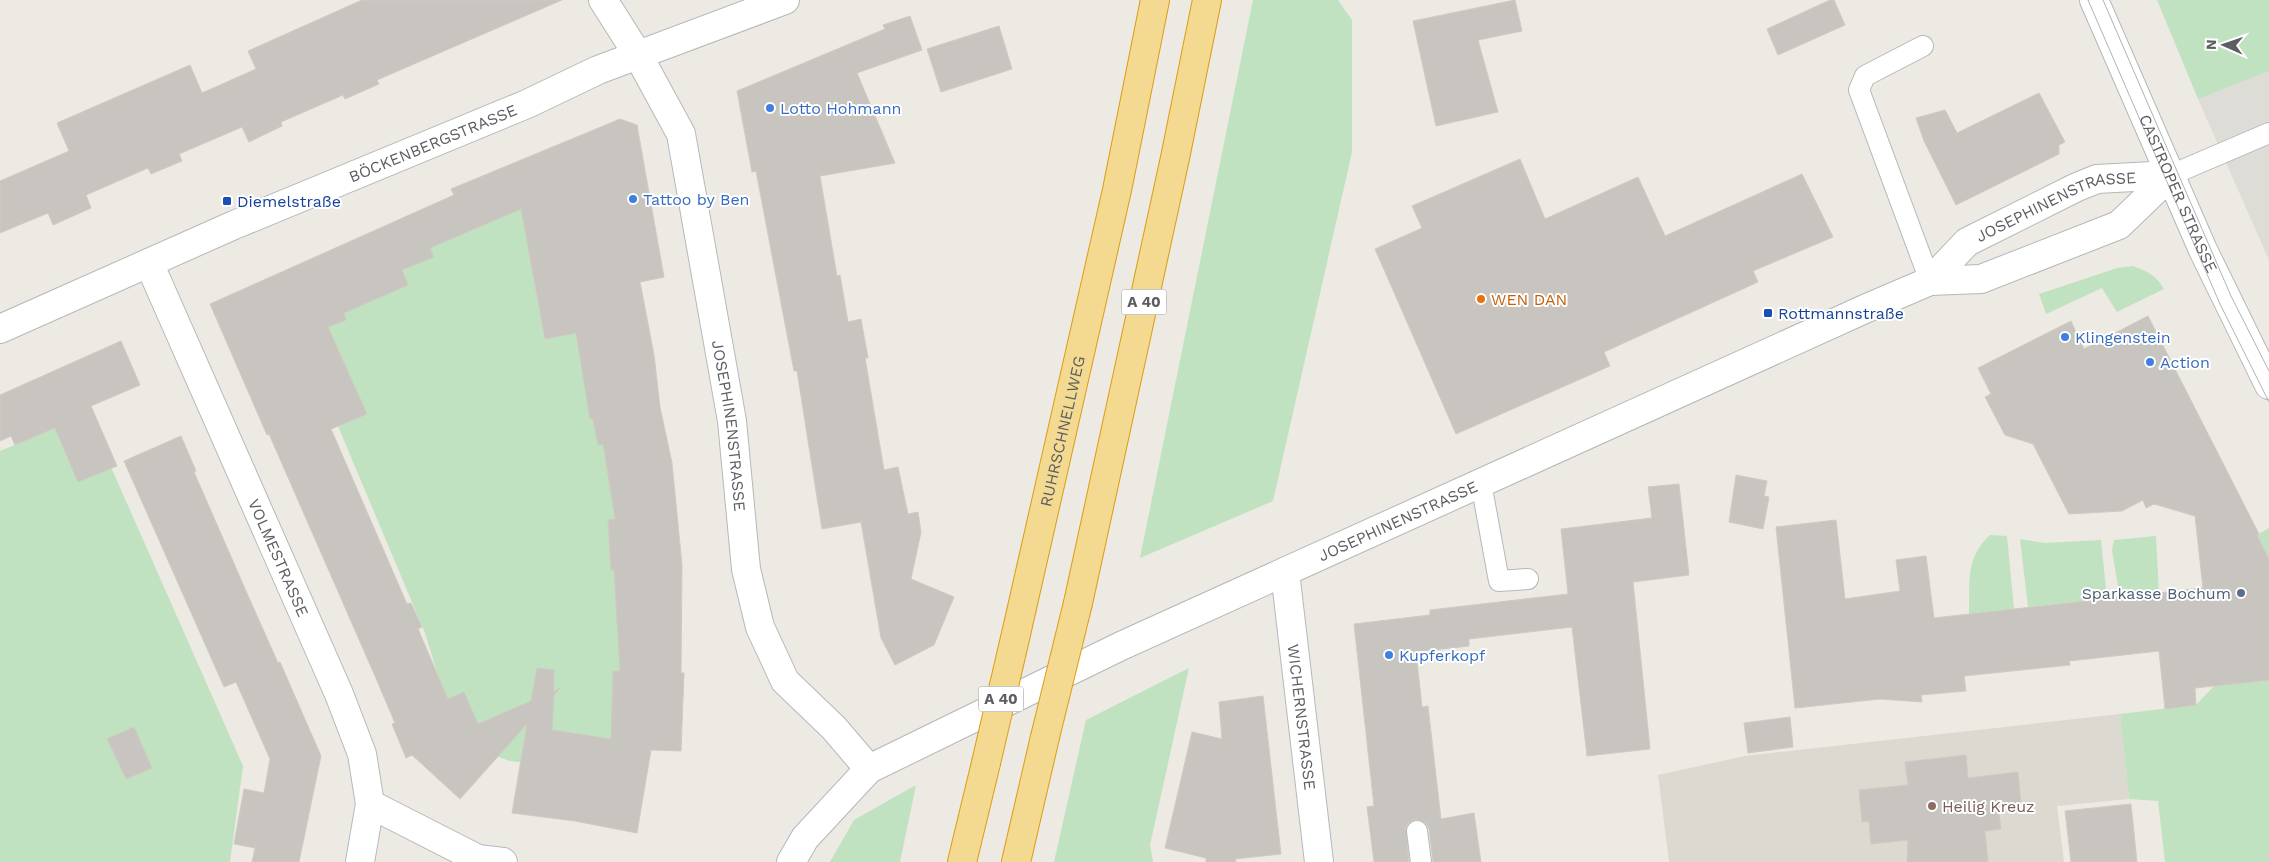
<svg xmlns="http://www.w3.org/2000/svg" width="2269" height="862" font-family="'Work Sans',sans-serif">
<rect width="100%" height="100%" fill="#eceae2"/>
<polygon fill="#dedcd7" points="2269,71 2269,260 2198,99"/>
<polygon fill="#dcd9d0" points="2120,714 2129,799 2057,806 2064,862 1669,862 1658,775 1745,756"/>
<g fill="#c0e2c0">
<polygon points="1253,0 1338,0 1352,20 1352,152 1273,501 1140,558"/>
<polygon points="2157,0 2269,0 2269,71 2198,99"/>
<polygon points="584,181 643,777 510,761 471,747 451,718 425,633 335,419 323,306 513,193"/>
<path d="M2133,266C2147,271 2157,276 2164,289L2117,312L2102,288L2046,314L2039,294L2117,268Z"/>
<polygon points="88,415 243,766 230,862 0,862 0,451"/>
<polygon points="2269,528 2269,559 2257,535"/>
<path d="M1990,535L2007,536L2014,609L1969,614C1970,582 1965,558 1990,535Z"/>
<polygon points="2156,536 2159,594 2120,598 2112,550 2114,540"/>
<polygon points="2020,539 2045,543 2101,540 2107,599 2028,607"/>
<polygon points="1189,668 1150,845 1153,862 1054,862 1086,720"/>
<polygon points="2269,680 2269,862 2165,862 2158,801 2129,799 2120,714 2196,705 2214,686"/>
<polygon points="916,785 900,862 830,862 854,820"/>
</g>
<g fill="#c8c5c0" stroke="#d0cbc1" fill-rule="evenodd">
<polygon points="362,0 562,0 377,80 379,84 361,92 345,99 343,95 281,122 282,126 249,142 242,127 179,154 182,161 151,174 148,168 86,195 91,208 53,225 48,213 0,233 0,181 69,151 57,123 190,65 202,93 256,69 248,51"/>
<polygon points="1515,0 1522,31 1478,40 1498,112 1436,126 1413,21"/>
<polygon points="1830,0 1834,0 1845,25 1778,55 1767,29"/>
<polygon points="910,16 922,50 857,73 895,163 820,176 837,276 840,275 848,322 861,319 868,358 865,358 884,470 898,467 908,514 918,512 921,532 911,579 954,597 934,645 895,665 881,638 861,522 822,529 797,371 794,371 756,171 752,172 737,91 885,29 883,25"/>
<polygon points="999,26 1012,69 941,92 927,49"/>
<polygon points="2039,93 2065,142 2059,145 2059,154 1956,205 1924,141 1916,118 1945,110 1957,133"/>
<path d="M620,119L637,125L664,277L640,282L654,355L660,407L672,463L682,565L681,673H684L681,751L651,750L637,833L575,821L512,813L527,724L460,799L412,755L406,758L392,724L395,723L375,676L269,434L267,435L210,304L454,195L451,189ZM521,209L545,339L576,333L590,419H593L598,445L603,444L615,519L608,520L611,570H614L620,671H613L611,739L552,730L554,695L560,688L554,691V670L537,668L531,701L478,724L464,692L448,699L418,629L422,627L411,603L407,604L331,429L367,414L328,327L346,320L344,313L408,285L402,270L434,257L430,248Z"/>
<polygon points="1520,159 1545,219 1638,177 1665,236 1802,174 1833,237 1753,271 1758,282 1604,352 1610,366 1456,434 1375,249 1422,228 1412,206"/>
<polygon points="2148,316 2259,534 2257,535 2269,559 2269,680 2195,688 2196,705 2165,709 2159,651 2069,661 2070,665 1964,676 1966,691 1921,695 1922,702 1880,699 1795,708 1776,527 1836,520 1845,599 1900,591 1896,560 1926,556 1934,618 2203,588 2195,516 2154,504 2146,508 2143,500 2122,511 2069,514 2033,444 2005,435 1985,397 1991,394 1978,368 2071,321 2084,349"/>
<polygon points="121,341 140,385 91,406 117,466 78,482 55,428 15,445 11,436 0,441 0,395"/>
<polygon points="181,436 196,471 194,472 246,591 278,663 280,662 321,756 299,862 252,862 255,848 234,844 244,789 264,793 270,759 236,682 224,687 124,461"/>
<polygon points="1736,475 1767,481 1764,496 1769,497 1763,529 1729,522"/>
<polygon points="1679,484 1689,575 1633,582 1650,749 1587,756 1572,627 1469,639 1469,646 1416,652 1422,707 1428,706 1441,819 1474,813 1481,862 1433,862 1429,829 1426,823 1416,819 1409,822 1406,827 1409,862 1374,862 1367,807 1374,806 1354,624 1430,615 1430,610 1568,594 1561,529 1652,518 1648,487"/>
<polygon points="1263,696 1281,854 1235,859 1236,862 1206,862 1206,858 1165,848 1192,732 1222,739 1219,702"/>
<polygon points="1790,717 1793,747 1748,753 1744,723"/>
<polygon points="134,727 152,768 126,779 107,739"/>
<polygon points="1966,755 1968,778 2018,772 2021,804 1998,806 2001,829 1985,831 1988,862 1907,862 1908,840 1871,844 1869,821 1862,822 1859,790 1908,785 1905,762"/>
<polygon points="2131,804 2137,862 2071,862 2065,811"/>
</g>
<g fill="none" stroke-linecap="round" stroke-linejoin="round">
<defs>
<g id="lane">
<polyline points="1923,46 1865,76 1859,90 1930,281"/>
<polyline points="2171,175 2269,133"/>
<polyline points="1481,483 1499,581 1528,579"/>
<polyline points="1417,831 1421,862"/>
</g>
<g id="street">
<path id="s1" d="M603,0L638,55L681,134L732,421L746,569L760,627L785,681L834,728L869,769"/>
<path id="s2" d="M149,263L339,694L362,754L370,804L360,862"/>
<path id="s3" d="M0,329L234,225L527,104L598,70L785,0"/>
<path id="s4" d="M1285,572L1319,862"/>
<polyline points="370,804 478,859 503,862"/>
</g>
<g id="secondary">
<path id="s5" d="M2094,0L2203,250L2269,385"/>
<path id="s6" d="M1930,281L1967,242L2077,187L2097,179L2171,175"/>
<path id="s7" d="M791,862L805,838L869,769L1121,646L1867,308L1930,281L1981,279L2119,225L2171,175"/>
</g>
<g id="highway">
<polyline points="1078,603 1175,158 1207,0"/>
<path id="s8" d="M1016,634L1117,190L1155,0"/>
<polyline points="962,862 986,763"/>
<polyline points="1016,862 1045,737"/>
</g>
</defs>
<use href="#lane" stroke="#b5b8bc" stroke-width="22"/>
<use href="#street" stroke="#b5b8bc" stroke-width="30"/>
<use href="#secondary" stroke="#b4b7bb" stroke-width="30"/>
<use href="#highway" stroke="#dc9c12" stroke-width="30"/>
<use href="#lane" stroke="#fff" stroke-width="20"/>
<use href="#street" stroke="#fff" stroke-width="28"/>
<use href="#secondary" stroke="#fff" stroke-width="28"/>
<use href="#highway" stroke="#f4da91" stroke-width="28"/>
<g stroke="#b1b2b2" stroke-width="1">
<polyline points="2088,0 2220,304 2269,402"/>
<polyline points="2103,0 2231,296 2269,371"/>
</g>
<defs>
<g id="highway-bridge">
<polyline points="1045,737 1078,603"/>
<polyline points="986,763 1016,634"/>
</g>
</defs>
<use href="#highway-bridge" stroke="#dc9c12" stroke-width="30" stroke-linecap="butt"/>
<use href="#highway-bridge" stroke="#f4da91" stroke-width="28"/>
</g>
<g fill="#3f7fe0" stroke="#fff" stroke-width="2">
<circle cx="770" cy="108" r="5"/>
<circle cx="633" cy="199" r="5"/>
<circle cx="2065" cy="337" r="5"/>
<circle cx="2150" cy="362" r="5"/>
<circle cx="1389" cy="655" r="5"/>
</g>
<g fill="#1a4fb4" stroke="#fff" stroke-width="2">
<rect x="222" y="196" width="10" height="10" rx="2.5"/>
<rect x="1763" y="308" width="10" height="10" rx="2.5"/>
</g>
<circle fill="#e8710a" stroke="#fff" stroke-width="2" cx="1481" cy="299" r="5"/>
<circle fill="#5c6f8a" stroke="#fff" stroke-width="2" cx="2241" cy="593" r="5"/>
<circle fill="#8d6e63" stroke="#fff" stroke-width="2" cx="1932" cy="806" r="5"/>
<g text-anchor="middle" stroke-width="4" stroke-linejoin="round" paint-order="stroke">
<g fill="#fff" stroke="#8c8e91" stroke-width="1">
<rect x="1121.5" y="289.5" width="45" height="25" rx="4"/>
<rect x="978.5" y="686.5" width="45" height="25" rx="4"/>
</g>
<g font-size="15" font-weight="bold" fill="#5b5e62">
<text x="1144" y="307">A 40</text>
<text x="1001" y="704">A 40</text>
</g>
<g font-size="16" fill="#366cbe" stroke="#fff" text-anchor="start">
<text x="780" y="114">Lotto Hohmann</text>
<text x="643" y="205">Tattoo by Ben</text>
<text x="2075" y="343">Klingenstein</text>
<text x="2160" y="368">Action</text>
<text x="1399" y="661">Kupferkopf</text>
</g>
<g font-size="16" fill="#5b5e62" stroke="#fff">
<text dy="6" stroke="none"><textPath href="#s3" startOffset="471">BÖCKENBERGSTRASSE</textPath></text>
<text dy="6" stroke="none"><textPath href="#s5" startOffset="211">CASTROPER STRASSE</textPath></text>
<text dy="6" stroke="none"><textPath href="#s6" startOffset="151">JOSEPHINENSTRASSE</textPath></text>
<text dy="6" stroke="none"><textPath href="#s1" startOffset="451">JOSEPHINENSTRASSE</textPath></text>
<text dy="6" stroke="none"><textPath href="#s8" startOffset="208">RUHRSCHNELLWEG</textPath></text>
<text dy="6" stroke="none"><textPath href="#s7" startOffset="706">JOSEPHINENSTRASSE</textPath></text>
<text dy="6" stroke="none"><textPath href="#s2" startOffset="322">VOLMESTRASSE</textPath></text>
<text dy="6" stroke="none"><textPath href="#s4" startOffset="146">WICHERNSTRASSE</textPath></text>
</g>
<g font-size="16" fill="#164399" stroke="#fff" text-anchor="start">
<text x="237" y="207">Diemelstraße</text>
<text x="1778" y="319">Rottmannstraße</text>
</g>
<g font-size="16" fill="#c56008" stroke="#fff" text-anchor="start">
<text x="1491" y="305">WEN DAN</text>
</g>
<g font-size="16" fill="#4e5e75" stroke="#fff" text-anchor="end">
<text x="2231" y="599">Sparkasse Bochum</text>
</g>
<g font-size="16" fill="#785e54" stroke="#fff" text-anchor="start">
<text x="1942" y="812">Heilig Kreuz</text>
</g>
</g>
<g transform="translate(2224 45) rotate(272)" stroke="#ffffff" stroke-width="4" paint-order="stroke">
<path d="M0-4L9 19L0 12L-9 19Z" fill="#5b5e62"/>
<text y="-8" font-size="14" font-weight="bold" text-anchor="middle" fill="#5b5e62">N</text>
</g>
</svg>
